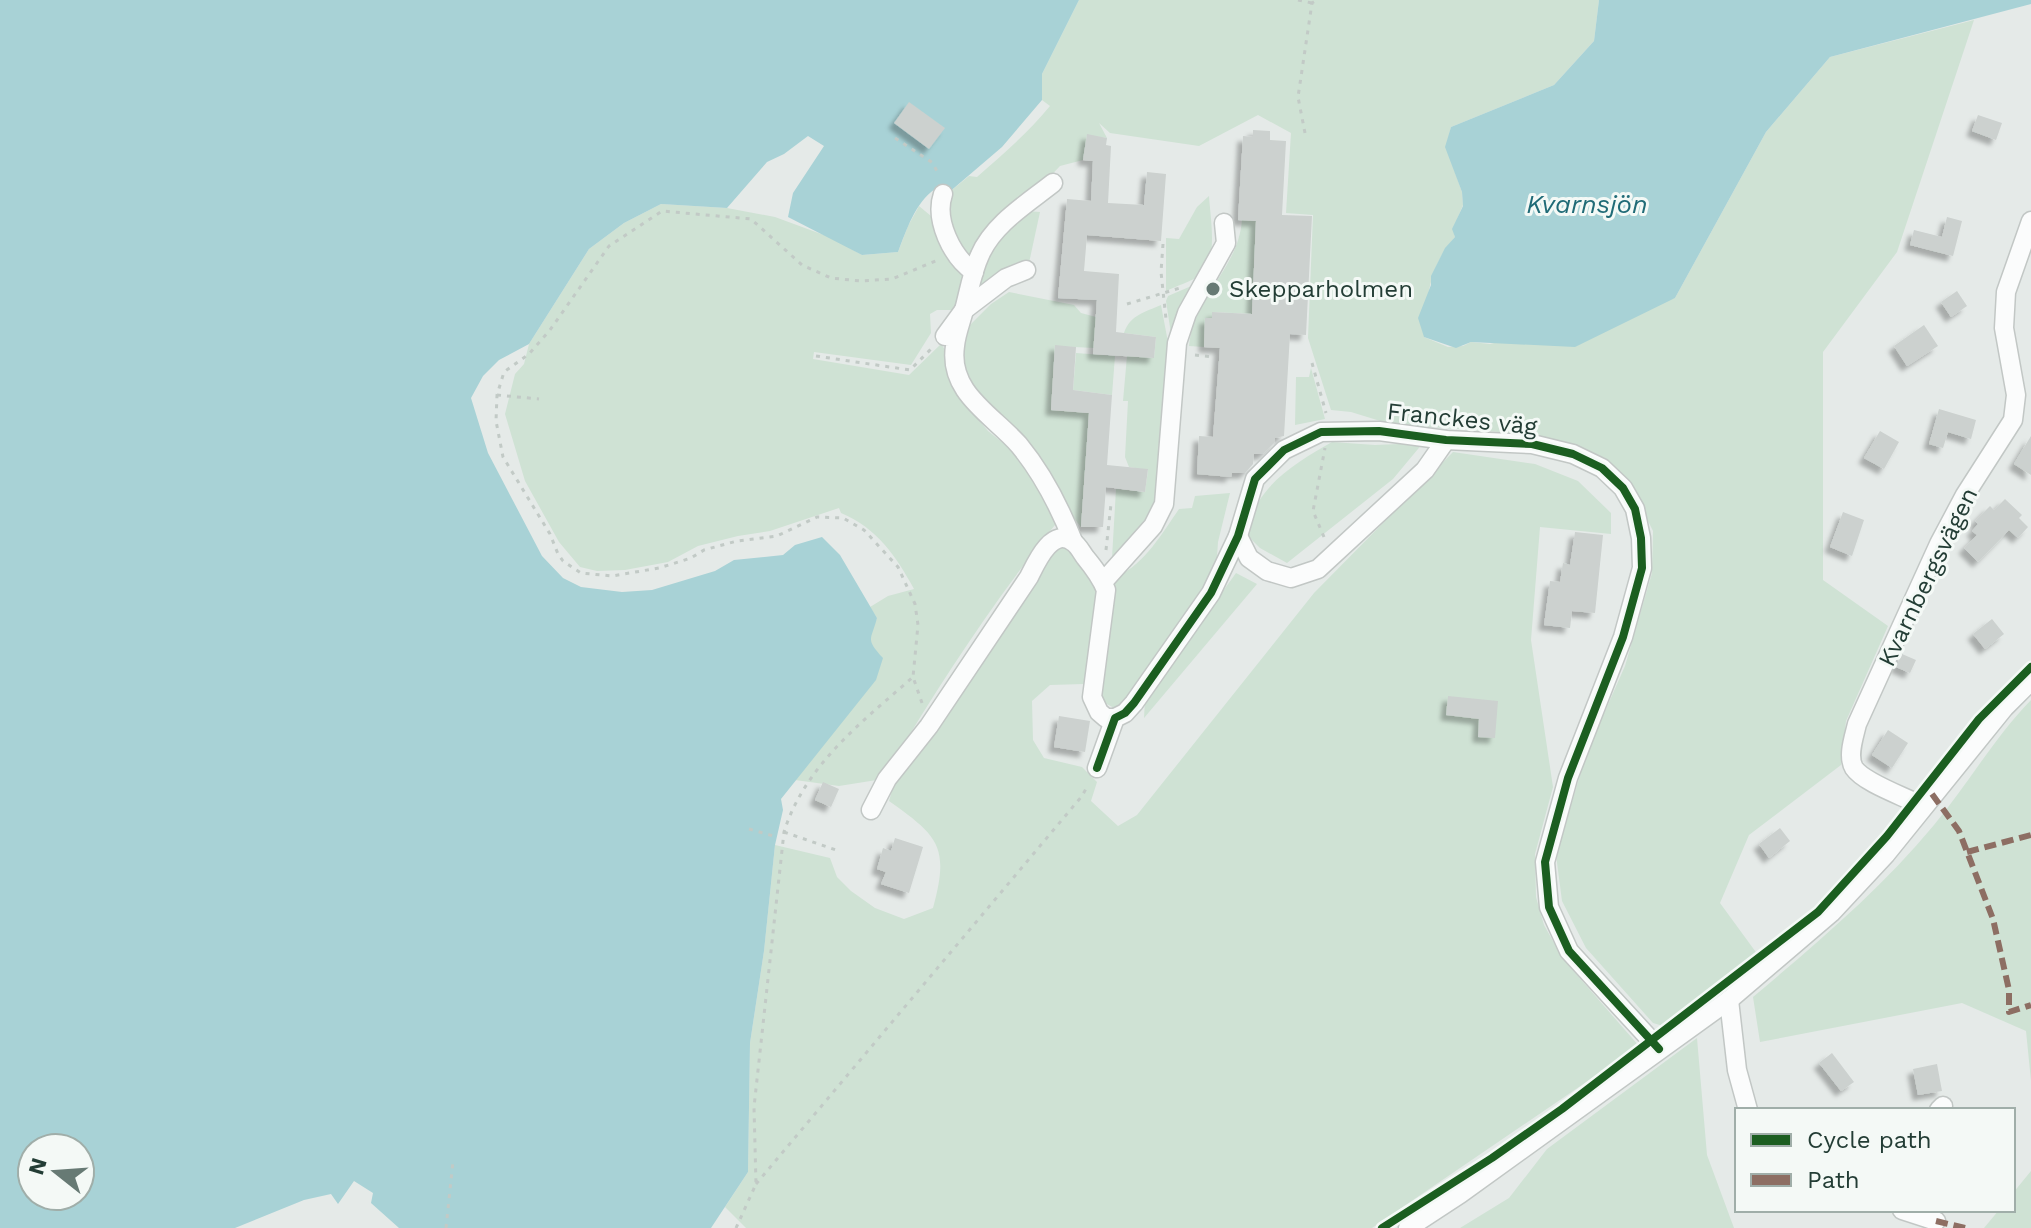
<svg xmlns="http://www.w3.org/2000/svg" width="2031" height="1228" viewBox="0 0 2031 1228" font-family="'Work Sans',sans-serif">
  <defs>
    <filter id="shadow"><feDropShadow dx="-5.5" dy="5.5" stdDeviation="2" flood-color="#0004"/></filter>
  </defs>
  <rect width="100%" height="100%" fill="#e5eae8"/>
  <g fill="#cfe2d4">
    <path d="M1079,0h520l-5,41 -40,44 -103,42 -5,20 16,45 1,13 -10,24 2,8c-26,29 -29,63 -31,100l24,10 15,-1 8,-4 19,2 185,-46 91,-166 64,-75 144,-37 -77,232 -74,100v228l65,46 -42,95 -5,44 -92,70 -29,68 38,52 -88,69 -7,2 -10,-3 -67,-75 -24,-47 -6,-46 31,-103 38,-86 27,-93 1,-42 -25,-50 -23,-23 -33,-14 -60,-11 -122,-9 -39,-12 -20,-2 -23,-72 5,-123 -27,-2 5,-80 -33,-18 -59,31 -89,-13 -11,-10 8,15 -20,-3 -4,25 -23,6 -91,95 -22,-34v-33l22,-18 8,1c26,-23 51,-44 73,-71l-8,-6v-26z"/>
    <path d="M1209,196c1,20 10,66 -9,79 -9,7 -24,11 -34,16v-53l13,1 18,-32z"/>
    <path d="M661,204l66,4 48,9 57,21 30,17 36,-3 10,-26 11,-20 18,15 28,60 -8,29h-20l-7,4 1,19 -20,32 -97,-13 -1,7 96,16 32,-31 8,11 17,50 22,26 30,24 41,65c-66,81 -123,169 -176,259l-44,7 -44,-6 76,-135 -2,-8 8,-19 -7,-11 18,-11 26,-7c-18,-33 -37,-61 -73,-76l-2,-5 -69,23 -32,5 -40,10 -30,16 -43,8 -28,1 -17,-4 -21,-25 -34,-61 -20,-67 10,-40 9,-10 5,-20 60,-95 35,-26z"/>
    <path d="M1027,211l13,1 -11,51 -58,35 21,-53z"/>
    <path d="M1242,220l14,1 -4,93 -39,-2 -1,6h-7l-1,29 -15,-1c5,-51 49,-76 53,-126z"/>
    <path d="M1196,284l-25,50 -5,-33 2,-5z"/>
    <path d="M1009,292l65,13 7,8 15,4 -2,31 -39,-2 -4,64 38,3 -8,114 -116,-145 -3,-41 6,-14 23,-23z"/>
    <path d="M1161,305l6,32 4,8 -10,158 -35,46 -14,9 4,-69 29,3 3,-22 -19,-3 -4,-10 3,-56h-5l4,-45 27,2 2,-21 -32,-4c6,-18 21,-21 37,-28z"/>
    <path d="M1076,353l39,3 -3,39 -39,-5z"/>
    <path d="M1311,368l14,51 -30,6 1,-48h13z"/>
    <path d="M1332,442l43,3 48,-2 -30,36 -106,84 -27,-15 -12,-12c3,-14 6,-30 16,-42 16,-22 45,-39 68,-52z"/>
    <path d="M1453,452l82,12 43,17 33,32v21l-71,-7 -9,113 22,147 -18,67 1,43 8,28 19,34 76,87 -267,182h-626l-21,-21 23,-35 2,-129 14,-92 11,-106 55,13 7,19 14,14 24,17 29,11 29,-11c17,-62 5,-72 -44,-107l5,-17 156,-232 13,-6c13,7 30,23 34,37 8,25 -8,75 -13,101l-34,1 -18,16 1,39 11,18 38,9 15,15 -6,19 27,25 19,-11 177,-222z"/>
    <path d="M1230,493l-12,49 -1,15 -8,25 -82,120 -13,6 -9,-5 -7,-18 13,-87 6,-21c29,-15 44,-42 62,-68l13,-1 3,-12z"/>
    <path d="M1236,573l21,11 -113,134 1,-18z"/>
    <path d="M2031,700v381l-5,-50 -64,-28 -202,39 -7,-45c64,-54 128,-108 181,-172 34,-41 60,-87 97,-125z"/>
    <path d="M1697,1038l10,117 27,73h-274l49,-30 38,-49z"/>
    <path d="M2031,1171v57h-47l15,-18h14v-17z"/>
  </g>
  <g fill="#a8d2d6" fill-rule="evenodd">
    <path d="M0,0h1079l-37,74v26l-40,47 -55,47 -12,-5c-20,14 -28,40 -37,63l-36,3 -74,-38 5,-24 31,-47 -16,-10 -24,18 -17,8 -40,46 -66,-4 -37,19 -35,26 -60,95 -30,16 -16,16 -12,22 17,55 54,103 21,22 18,9 41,5 30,-2 63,-19 19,-11 49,-5 12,-10 27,-8 18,18 37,63c-6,23 -12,20 6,40l-7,22 -95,119 2,11 -8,35 -11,106 -14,92 -2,129 -37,56h-312l-28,-25 2,-10 -19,-12 -16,23 -7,-10 -27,6 -69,28h-235zM32,1148h48v48h-48z"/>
    <path d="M1599,0h432v4l-201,53 -64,75 -91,166 -100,49 -104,-5 -15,6 -32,-11 -6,-19 13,-33v-9l14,-28 10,-11 -3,-8 11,-23 -1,-14 -17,-45 6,-20 103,-42 40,-44z"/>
  </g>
  <g fill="#ccd1cf" filter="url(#shadow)">
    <path d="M909,102l36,26 -16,21 -35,-26z"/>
    <path d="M1978,115l24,8 -6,17 -24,-9z"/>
    <path d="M1253,130l17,1v9l16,1 -4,74 30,1 -6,119 -16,-1 -6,102 -9,2v4l-12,12h-9l-1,10 -8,9h-13l-1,4 -34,-3 2,-38 14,1 7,-89 -16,-1 1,-29h7v-6l40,2 4,-93 -18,-1 5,-84 10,1z"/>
    <path d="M1087,134l20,4 -1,7 5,1 -3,57 36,2 3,-33 19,2 -5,67 -74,-6 -3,36 35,3 -3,58 40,5 -2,21 -61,-4 4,-54 -39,-2 9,-99 24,2 2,-40 -10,-1z"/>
    <path d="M1947,217l15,4 -9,35 -43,-11 4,-15 28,7z"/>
    <path d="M1957,291l10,15 -16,11 -10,-15z"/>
    <path d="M1924,325l14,21 -31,20 -13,-20z"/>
    <path d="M1055,345l21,2 -3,43 39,5 -5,70 41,4 -3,23 -39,-5 -3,40h-22l8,-114 -38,-3z"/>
    <path d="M1939,409l37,11 -5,19 -23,-7 -5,16 -14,-4z"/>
    <path d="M1880,431l19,11 -15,27 -20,-11z"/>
    <path d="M2031,436v39l-17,-11z"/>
    <path d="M2005,499l17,16 -3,3 9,9 -10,11 -9,-8 -31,32 -14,-14 13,-13 -5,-4 6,-7 -3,-3 15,-15 4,4z"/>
    <path d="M1843,512l21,8 -12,36 -22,-9z"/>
    <path d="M1575,532l28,3 -8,78 -23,-2 -2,17 -26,-3 6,-44 10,1 3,-19 7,2z"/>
    <path d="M1992,619l12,15 -19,15 -12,-15z"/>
    <path d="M1902,654l14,6 -6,13 -14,-6z"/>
    <path d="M1448,696l50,5 -3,37 -17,-1 1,-18 -33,-4z"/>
    <path d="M1059,716l31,5 -5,31 -31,-5z"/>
    <path d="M1888,730l20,13 -16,25 -20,-13z"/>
    <path d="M823,782l16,7 -8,18 -16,-7z"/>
    <path d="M1780,828l10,13 -21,17 -10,-14z"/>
    <path d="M895,838l28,9 -14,46 -28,-9 5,-12 -9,-3 6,-21 8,3z"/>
    <path d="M1832,1053l22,29 -13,9 -22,-28z"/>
    <path d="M1937,1064l5,27 -24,4 -5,-26z"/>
  </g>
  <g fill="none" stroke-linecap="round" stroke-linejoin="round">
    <defs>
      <g id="minor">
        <path d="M943,194c-9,26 9,63 31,78"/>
        <path d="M964,310c5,-18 8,-38 16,-55 13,-31 48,-52 73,-72"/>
        <path d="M964,310l42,-32 20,-8"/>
        <path d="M945,336l19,-26c-3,12 -8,24 -9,36 -7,47 38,69 64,99 23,28 41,63 54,96"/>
        <path d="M1238,536l11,22 18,13 24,7 27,-9 107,-99 21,-30"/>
        <path d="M1103,582l50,-56 11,-22 13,-161 10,-30 39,-70 -2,-20"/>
        <path d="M1097,768l18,-50 10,-5 9,-10 77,-110 27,-57 17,-57 29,-29 37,-18 58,-1 67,9 86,4 41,10 29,14 21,20 12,21 6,29 1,30 -19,69 -55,141 -23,84 4,45 20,44 90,98"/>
        <path d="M1922,806c-16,-9 -58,-23 -68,-38 -7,-12 0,-31 3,-44l82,-180 26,-49 48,-75 3,-25 -12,-67 2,-36 25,-71"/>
        <path d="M871,810l16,-31 42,-53 100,-149c7,-14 23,-51 44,-35 5,3 9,11 12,15 9,11 16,20 21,33l-14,107 7,15 7,6h9"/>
        <path d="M1729,1000l8,70 11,40"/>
        <path d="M1939,1110l4,-4"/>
        <path d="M1902,1210l34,11"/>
        <path d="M1408,1228l52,-34 269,-194 102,-87 55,-59 118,-146 27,-27"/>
      </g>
    </defs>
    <use href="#minor" stroke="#c2c7c5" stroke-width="21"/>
    <g stroke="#c2cac6" stroke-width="3" stroke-dasharray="4 6" stroke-linecap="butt">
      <path d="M1298,0l14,3"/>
      <path d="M1305,133l-7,-36 14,-94 5,-3"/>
      <path d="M895,138l38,25 6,13"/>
      <path d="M1163,244l-2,28 5,47"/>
      <path d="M1127,304l53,-16"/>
      <path d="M1195,355l20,2"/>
      <path d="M816,356l94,14 23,-23"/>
      <path d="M1312,363l14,50"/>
      <path d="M497,395l42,4"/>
      <path d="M1324,537l-11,-26 12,-63"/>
      <path d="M1106,550l5,-46"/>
      <path d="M922,703l-9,-26 5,-52 -3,-21 -17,-37 -34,-37 -21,-12 -26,-1 -40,19 -40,5 -33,9 -13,8 -32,10 -47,8 -31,-3 -18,-12 -5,-7 -8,-20 -47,-77 -7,-36 1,-26 7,-23 25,-18 21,-24 59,-84 53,-35 89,8 51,46 29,13 30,3 31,-2 46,-19"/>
      <path d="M749,829l28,8"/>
      <path d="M784,832l52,18"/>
      <path d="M756,1184l326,-388 6,-11"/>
      <path d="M446,1228l7,-67"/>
      <path d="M736,1228l20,-44 -2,-77 30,-275c21,-67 78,-110 129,-155"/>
    </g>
    <use href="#minor" stroke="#fbfcfc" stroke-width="18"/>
    <g stroke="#8d6e63" stroke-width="6" stroke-dasharray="12 6" stroke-linecap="butt">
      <path d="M1932,794l27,37 34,88 16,71v22l22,-7"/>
      <path d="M1967,852l64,-17"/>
      <path d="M1936,1221l29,7"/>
    </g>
    <defs>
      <g id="cycleway">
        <path d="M1097,768l18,-50 10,-5 9,-10 77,-110 27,-57 17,-57 29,-29 37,-18 58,-1 67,9 86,4 41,10 29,14 21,20 12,21 6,29 1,30 -19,69 -55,141 -23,84 4,45 20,44 90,98"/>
        <path d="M1382,1228l110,-70 70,-49 256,-197 69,-76 92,-117 52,-52"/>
      </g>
    </defs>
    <use href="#cycleway" stroke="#f4f9f6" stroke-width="13"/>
    <use href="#cycleway" stroke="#1b5e20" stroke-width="8"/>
  </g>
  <circle fill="#677a74" stroke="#f4f9f6" stroke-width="3" cx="1213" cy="289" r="8"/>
  <g text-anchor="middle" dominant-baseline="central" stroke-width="6" stroke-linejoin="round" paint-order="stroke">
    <g font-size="24" fill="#233d35" stroke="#f4f9f6" text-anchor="start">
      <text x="1229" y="289">Skepparholmen</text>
    </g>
    <g font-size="24" fill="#233d35" stroke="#f4f9f6">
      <text transform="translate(1462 419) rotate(6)">Franckes väg</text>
      <text transform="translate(1928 577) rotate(-64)">Kvarnbergsvägen</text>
    </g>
    <g font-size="26" font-style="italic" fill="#206b77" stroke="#f4f9f6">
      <text x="1587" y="204">Kvarnsjön</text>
    </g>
  </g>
  <rect x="1735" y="1108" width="280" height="104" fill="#f4f9f6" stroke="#a0aea9" stroke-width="2"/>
  <rect x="1751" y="1134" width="40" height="12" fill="#1b5e20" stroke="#a0aea9" stroke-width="2"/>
  <text x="1807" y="1148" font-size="24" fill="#233d35">Cycle path</text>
  <rect x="1751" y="1174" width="40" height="12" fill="#8d6e63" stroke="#a0aea9" stroke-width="2"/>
  <text x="1807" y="1188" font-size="24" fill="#233d35">Path</text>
  <g transform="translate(56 1172) rotate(287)"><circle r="38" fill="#f4f9f6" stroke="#a0aea9" stroke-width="2"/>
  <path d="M0-6L14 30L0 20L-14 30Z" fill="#677a74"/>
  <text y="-12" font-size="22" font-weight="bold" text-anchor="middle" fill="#233d35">N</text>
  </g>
</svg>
